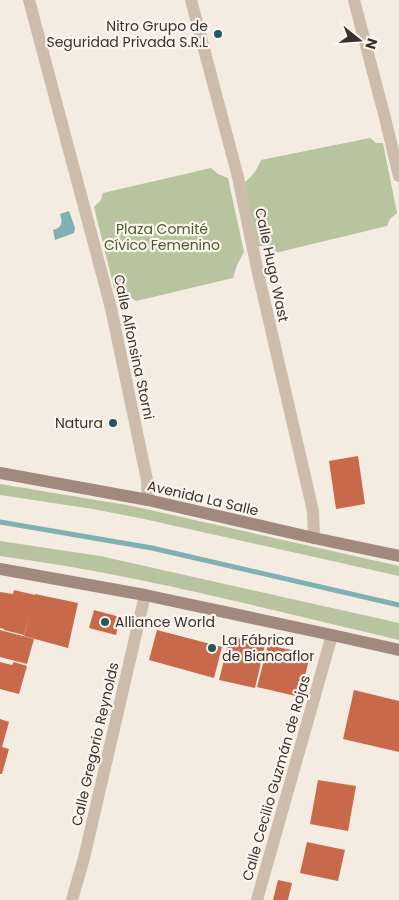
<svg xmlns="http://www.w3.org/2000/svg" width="399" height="900" viewBox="0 0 399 900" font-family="Poppins,sans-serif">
  <rect width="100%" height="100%" fill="#f4ebe1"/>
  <g fill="#b8c4a0">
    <path d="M370,138l6,5h7l14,70 -7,6 -3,7 -112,27c-5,-6 -10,-7 -17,-7l-13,-64c8,-6 12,-13 16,-22z"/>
    <path d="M211,168l7,6 10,4 16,74 -7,13 -4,13 -97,23 -11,-7 -10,-2 -21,-85 7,-7 2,-7z"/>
    <path d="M0,484l132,22 267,60v10l-255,-57 -51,-10 -93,-14z"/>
    <path d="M0,541l100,15 299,67v17c-132,-31 -264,-66 -399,-84z"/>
  </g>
  <path fill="#7fb0b2" d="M69,211l6,17 -1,5 -19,7 -2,-10c9,-2 10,-8 7,-16z"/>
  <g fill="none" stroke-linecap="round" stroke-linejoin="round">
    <path stroke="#7fb0b2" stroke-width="5" d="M0,522l152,26 247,57"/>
  </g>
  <g fill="#c8694b">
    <path d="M358,456l7,48 -29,5 -7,-48z"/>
    <path d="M14,590l21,5v-1l43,9 -10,45 -44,-12 6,-22 -6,21 -20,-5v-1l-4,-1v-36l13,2z"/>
    <path d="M94,610l26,7 -4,18 -27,-7z"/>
    <path d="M0,630l34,9 -7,25 -27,-7z"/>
    <path d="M157,630l65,17 -8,31 -65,-18z"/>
    <path d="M230,636l35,9 -10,43 -36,-8z"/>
    <path d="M268,645l37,8 3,3 1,3 -9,38 -43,-10z"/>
    <path d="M0,662l12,3 2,-3 13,4 -8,28 -19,-5z"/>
    <path d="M354,690l45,11v51l-56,-13z"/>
    <path d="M0,719l9,3 -7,25 7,2 -7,25h-2z"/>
    <path d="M318,780l38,6 -8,45 -38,-7z"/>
    <path d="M307,842l38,8 -7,31 -38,-8z"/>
    <path d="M278,880l14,3 -4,17h-15z"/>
  </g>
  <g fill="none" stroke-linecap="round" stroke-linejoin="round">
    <g stroke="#cdbbac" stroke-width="12">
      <path d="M29,0l82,308 36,172 1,20"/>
      <path d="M191,0l47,177 20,96 55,238 1,27"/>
      <path d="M354,0l31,118 14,58"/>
      <path d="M72,900l12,-42 61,-263"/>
      <path d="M257,900l75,-265"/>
    </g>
    <g stroke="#a18a7d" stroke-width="12">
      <path d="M0,473l148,27 166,38 85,18"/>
      <path d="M0,569l145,26 187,40 67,15"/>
    </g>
  </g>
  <g fill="#1f5a5e" stroke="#fbf5ee" stroke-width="2">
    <circle cx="218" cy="34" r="5"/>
    <circle cx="113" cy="423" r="5"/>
    <circle cx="105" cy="622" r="5"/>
    <circle cx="212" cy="648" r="5"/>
  </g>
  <g text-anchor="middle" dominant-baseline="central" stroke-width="4.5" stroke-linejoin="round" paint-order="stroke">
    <g font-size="14" fill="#3b302b" stroke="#fbf5ee" text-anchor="end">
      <text x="208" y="26">Nitro Grupo de<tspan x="208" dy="16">Seguridad Privada S.R.L</tspan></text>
      <text x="103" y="423">Natura</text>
      <text x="115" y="622" text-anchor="start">Alliance World</text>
      <text x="222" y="640" text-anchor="start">La Fábrica<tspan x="222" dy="16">de Biancaflor</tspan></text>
    </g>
    <g font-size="14" fill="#4a5a2e" stroke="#fbf5ee">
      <text x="162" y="229">Plaza Comité<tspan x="162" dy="16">Cívico Femenino</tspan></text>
    </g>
    <g font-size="14" fill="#3b302b" stroke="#fbf5ee">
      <text transform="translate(272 265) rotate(78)">Calle Hugo Wast</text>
      <text transform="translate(134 347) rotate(78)">Calle Alfonsina Storni</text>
      <text transform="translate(203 498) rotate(13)">Avenida La Salle</text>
      <text transform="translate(95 744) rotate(-77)">Calle Gregorio Reynolds</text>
      <text transform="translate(276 778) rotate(-74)">Calle Cecilio Guzmán de Rojas</text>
    </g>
  </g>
  <g transform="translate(359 40) rotate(107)" stroke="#fbf5ee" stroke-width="4" paint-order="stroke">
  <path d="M0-4L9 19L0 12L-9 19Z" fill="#3b302b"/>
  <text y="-8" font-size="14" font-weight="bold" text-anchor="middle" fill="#3b302b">N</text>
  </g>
</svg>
